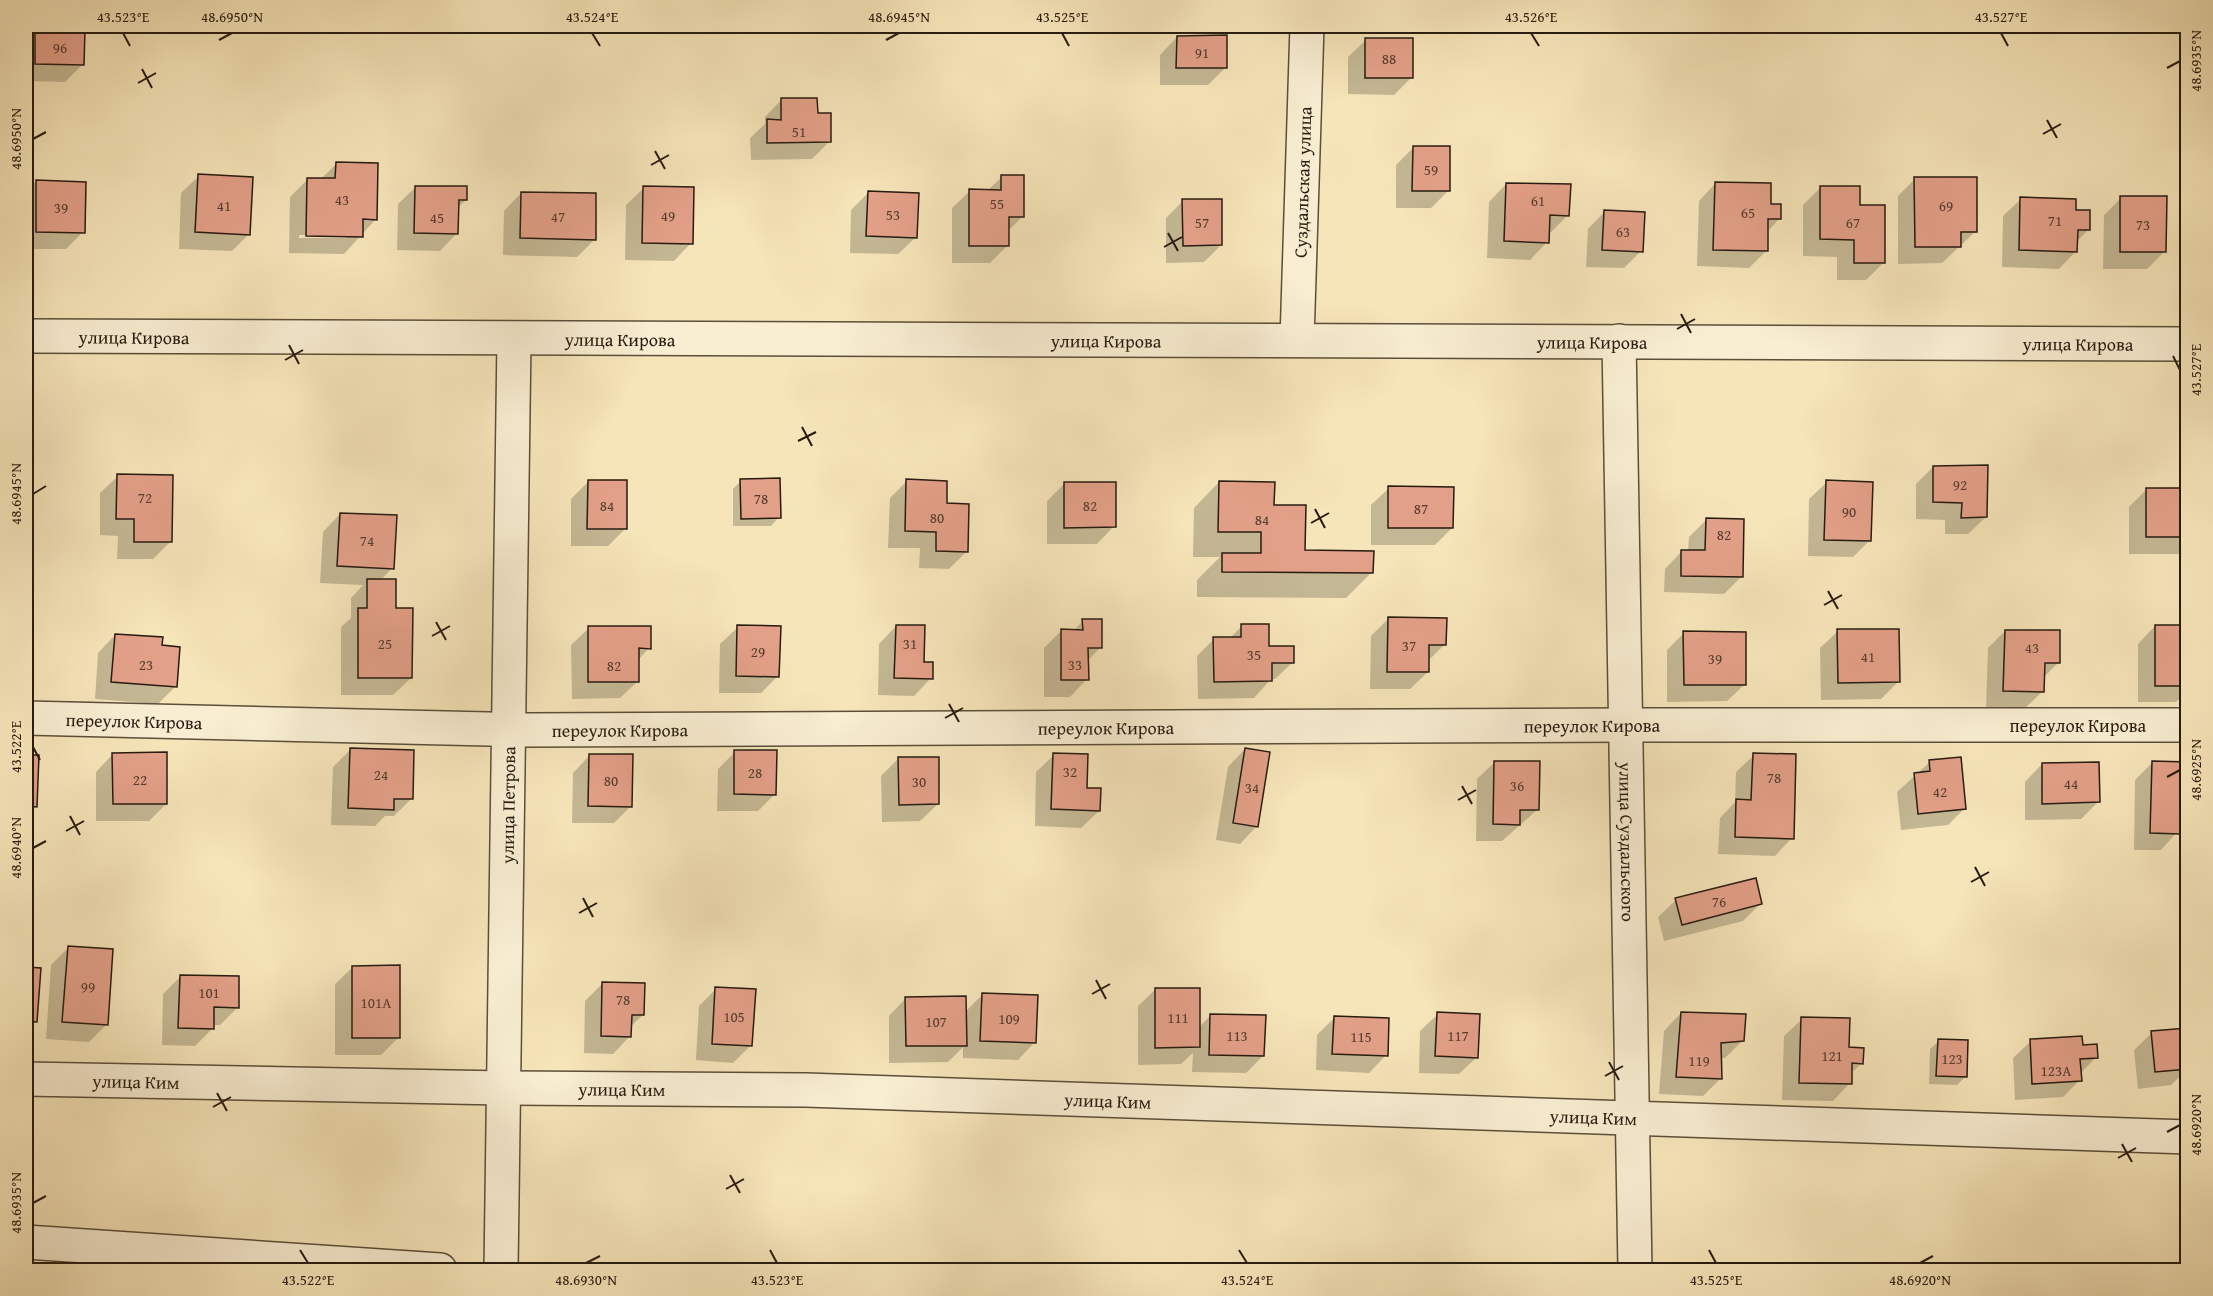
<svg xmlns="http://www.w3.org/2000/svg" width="2213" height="1296" viewBox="0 0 2213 1296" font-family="'Gentium Book Plus',serif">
  <rect width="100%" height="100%" fill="#f6e5b9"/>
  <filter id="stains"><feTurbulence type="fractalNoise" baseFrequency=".00333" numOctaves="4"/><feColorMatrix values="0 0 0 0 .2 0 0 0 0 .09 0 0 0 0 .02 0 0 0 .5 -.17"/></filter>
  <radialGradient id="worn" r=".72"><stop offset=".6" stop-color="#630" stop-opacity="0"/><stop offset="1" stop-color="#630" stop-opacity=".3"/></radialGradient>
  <g fill="#0003" fill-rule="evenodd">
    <path d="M36,31l47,33 -18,18 -39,-1v-40z"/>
    <path d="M1177,37l49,30 -18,18h-48v-30z"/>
    <path d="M1366,40l45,38 -17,17 -46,-1v-37z"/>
    <path d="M782,99l34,16 13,27 -17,17 -61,1 -1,-22 15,-14v-7z"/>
    <path d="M1413,148l36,42 -18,18h-35v-43z"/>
    <path d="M336,164l40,55 -32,35 -55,-1 1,-56 18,-18h13zM299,235h50l-3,3h-47z"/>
    <path d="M199,176l50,58 -17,17 -53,-2 2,-56z"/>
    <path d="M1002,177l21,39 -15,15v14l-18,18h-38v-55l18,-17h17z"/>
    <path d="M1915,179l61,52 -34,32 -44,1v-68z"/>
    <path d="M36,181l47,51 -17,17h-40v-57z"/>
    <path d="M1716,183l53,23 10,13 -12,13 -1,19 -17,17 -52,-2 2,-65z"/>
    <path d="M1506,184l62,31 -17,17h-3l-1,10 -17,18 -43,-2 2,-56z"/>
    <path d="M416,187l50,13 -9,8v25l-17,18 -43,-1 1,-46z"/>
    <path d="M1821,187l38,19 24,57 -17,17h-29v-23l-34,-1v-51z"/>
    <path d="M644,188l47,55 -17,18 -49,-1 1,-55z"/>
    <path d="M521,193l73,47 -17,17 -74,-2 1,-44z"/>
    <path d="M868,193l48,44 -18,17 -48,-1 1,-43z"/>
    <path d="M2121,198l44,53 -18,18h-44l1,-54z"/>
    <path d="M2021,199l54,12 13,19 -12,12v9l-17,18 -57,-2 1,-51z"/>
    <path d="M1183,201l38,44 -17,17 -38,1v-45z"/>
    <path d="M1605,211l36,40 -17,17 -38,-1 2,-38z"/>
    <path d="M1933,467l53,50 -18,17h-23v-14l-29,-1v-35z"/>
    <path d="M118,476l52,66 -17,17h-36l1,-23 -18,-1v-42z"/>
    <path d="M741,481l38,36 -8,9h-38v-37z"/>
    <path d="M907,481l38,23 21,48 -17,17 -30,-1 1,-20h-32l2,-50z"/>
    <path d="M588,482l37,47 -17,17h-37v-47z"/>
    <path d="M1219,482l54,25 31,45 68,20 -26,26 -149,-1v-17l23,-23h-27l1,-49z"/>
    <path d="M1827,482l43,58 -17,17 -45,-1 1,-57z"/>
    <path d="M1064,484l50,42 -17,18h-50v-43z"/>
    <path d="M1389,488l63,40 -17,17h-64v-40z"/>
    <path d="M2147,489h41v57l-9,8h-50v-47z"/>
    <path d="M340,514l52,54 -12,13 15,29 16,68 -18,17h-52v-68l10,-9v-20l12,-13 -43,-2 3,-51z"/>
    <path d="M1706,520l35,57 -17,17 -60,-2 1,-23 17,-18h6l1,-14z"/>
    <path d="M1389,618l56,26 -17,17v11l-18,17h-40l1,-53z"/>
    <path d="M1083,621l18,26 -14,14v18l-17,18h-26v-49l17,-17h12z"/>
    <path d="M896,626l35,52 -17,18 -36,-1 1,-51z"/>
    <path d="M1242,626l25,21 26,15 -18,17h-4l-17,19 -56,1 -1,-43 17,-17h15z"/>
    <path d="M2155,626h33v65l-12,11h-38v-58z"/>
    <path d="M738,627l40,49 -17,17h-42l1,-49z"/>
    <path d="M589,628l60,20 -11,12v21l-18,17 -48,1 -1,-54z"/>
    <path d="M1838,631l60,51 -17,17 -60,1 -1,-52z"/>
    <path d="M2005,631l53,32 -15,15v13l-18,17h-39l2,-60z"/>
    <path d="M1684,633l61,51 -18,17 -60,1v-52z"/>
    <path d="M115,635l46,12 14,40 -17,17 -63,-5 3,-46z"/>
    <path d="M351,749l60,50 -17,17h-9l-10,10 -44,-1 2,-58z"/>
    <path d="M1245,749l12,77 -17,18 -24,-4 12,-73z"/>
    <path d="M735,752l40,42 -17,17h-41l1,-42z"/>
    <path d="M113,754l53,50 -17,17h-53v-49z"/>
    <path d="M590,755l41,51 -17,17h-42l1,-50z"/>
    <path d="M1054,755l32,35 13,21 -18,17 -46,-2 1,-54z"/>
    <path d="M1754,755l38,83 -17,18 -57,-2 2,-36 15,-16 1,-30z"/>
    <path d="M26,756l12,1 -3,49 -9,10z"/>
    <path d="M899,758l39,46 -18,17 -38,1 -1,-46z"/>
    <path d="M1495,762l43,47 -36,32h-26l1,-62z"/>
    <path d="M1930,762l35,46 -17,17 -47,5 -4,-38z"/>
    <path d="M2152,763h36v69l-10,-1 -17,19h-27l1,-70z"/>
    <path d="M2042,764l56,38 -17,17 -56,1v-38z"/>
    <path d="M1676,900l85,3 -18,18 -79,20 -6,-24z"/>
    <path d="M68,948l39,76 -18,18 -43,-3 5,-74z"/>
    <path d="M353,967l46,70 -18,18h-46v-71z"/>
    <path d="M26,969h13l-3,52 -10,10z"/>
    <path d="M180,977l57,31 -17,17h-8v4l-17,17 -33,-1 1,-51z"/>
    <path d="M603,983l40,32 -13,12v9l-17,18 -29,-1 1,-52z"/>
    <path d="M716,989l35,56 -18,18 -37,-3 3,-54z"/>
    <path d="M1156,989l43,38 12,-12 52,41 -17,17 -54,-1 1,-19 -12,11 -43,1v-59z"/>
    <path d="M982,995l53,47 -17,18 -55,-2v-11l-15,15 -59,1v-47l17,-18 59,14z"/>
    <path d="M1681,1013l62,27 -18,18h-5v21l-17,17 -44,-2 5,-63z"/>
    <path d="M1438,1014l39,43 -18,17 -40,-1 1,-42z"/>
    <path d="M1335,1017l51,38 -17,18 -53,-3 1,-35z"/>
    <path d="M1802,1019l60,44 -12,11v9l-17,18 -51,-1 2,-64z"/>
    <path d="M2152,1033l36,36 -17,16 -33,4 -4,-39z"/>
    <path d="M1939,1041l26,36 -8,8 -28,-1 1,-35z"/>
    <path d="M2031,1041l51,6 14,10 -16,17v6l-17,17 -48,3 -2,-42z"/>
  </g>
  <g fill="#e3a088" stroke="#271b11" stroke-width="1.5">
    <path d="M35,29l50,1 -1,35 -49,-1z"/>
    <path d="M1227,35v33h-51l1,-32z"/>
    <rect x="1365" y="38" width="48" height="40"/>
    <path d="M781,98h36l1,15h13v29l-64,1v-24l14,1z"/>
    <path d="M1413,146h37v45h-38z"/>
    <path d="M336,162l42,1 -1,57 -14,-1v18l-57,-1 1,-58h28z"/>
    <path d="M198,174l55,3 -3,58 -55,-3z"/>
    <path d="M1001,175h23v42h-15v29h-40v-57l32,1z"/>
    <path d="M1914,177h63v55h-16v15h-46z"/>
    <path d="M36,180l50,2 -1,51 -49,-1z"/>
    <path d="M1715,182l56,1v21h10v15h-13v32l-55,-1z"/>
    <path d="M1506,183l65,1 -2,32 -19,-1 -1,28 -45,-2z"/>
    <path d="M415,186h52v14h-8l-1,34 -44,-1z"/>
    <path d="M643,186l51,1 -1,57 -51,-1z"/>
    <path d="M1820,186h40v19h25v58h-31v-23l-34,-1z"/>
    <path d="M868,191l51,2 -2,45 -51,-2z"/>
    <path d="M521,192l75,1v47l-76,-2z"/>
    <path d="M2120,196h47l-1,56h-46z"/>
    <path d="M2020,197l56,2v11h14v20h-12l-1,22 -58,-2z"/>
    <path d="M1182,199h40v46l-39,1z"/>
    <path d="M1604,210l41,2 -2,40 -41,-2z"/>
    <path d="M1988,465l-1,52 -26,1 1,-15 -29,-1v-36z"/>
    <path d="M117,474l56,1 -1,67h-38v-23h-18z"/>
    <path d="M780,478l1,40 -40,1 -1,-40z"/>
    <path d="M906,479l41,2v22l22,1 -1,48 -32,-1v-19l-31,-1z"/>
    <path d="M588,480h39v49h-40z"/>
    <path d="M1826,480l47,2 -2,59 -47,-1z"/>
    <path d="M1219,481l56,1 -1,23h32l-1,45 69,1 -1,22 -151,-1v-19h39v-21h-43z"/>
    <path d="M1064,482h52v45l-52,1z"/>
    <path d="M1388,486l66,1 -1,41h-65z"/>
    <rect x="2146" y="488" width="42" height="49"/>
    <path d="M340,513l57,2 -3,54 -57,-3z"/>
    <path d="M1706,518l38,1 -1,58 -62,-1v-26h24z"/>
    <path d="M367,579h29v29h17l-1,70h-54v-70h9z"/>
    <path d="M1388,617l59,1 -1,27h-17v27h-42z"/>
    <path d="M1082,619h20v29h-14l1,32h-28v-51l22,1z"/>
    <path d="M1241,624h28v22h25v17h-22v18l-58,1 -1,-45h28z"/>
    <path d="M737,625l44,1 -2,51 -43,-1z"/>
    <path d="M896,625h29l-1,37h9v17l-39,-1z"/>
    <rect x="2155" y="625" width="33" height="61"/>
    <path d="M588,626h63v23l-12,-1v34h-51z"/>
    <path d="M1837,629h62l1,53 -62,1z"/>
    <path d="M2005,630h55v33h-15l-1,29 -41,-1z"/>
    <path d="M1683,631l63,1v53h-62z"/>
    <path d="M115,634l48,3 -1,8 18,2 -3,40 -66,-5z"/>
    <path d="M350,748l64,2 -1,49h-19v11l-46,-2z"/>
    <path d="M1245,748l25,4 -12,75 -25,-4z"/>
    <path d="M734,750h43l-1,45 -42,-1z"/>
    <path d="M167,752v52h-54l-1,-51z"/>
    <path d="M1053,753l35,1 -1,34h14l-1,23 -49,-2z"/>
    <path d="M1753,753l43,1 -2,85 -59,-2 1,-38 15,1z"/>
    <path d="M589,754h44l-1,53 -44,-1z"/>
    <path d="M26,755h13l-2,52 -11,-1z"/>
    <path d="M898,757h41v47l-40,1z"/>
    <path d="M1961,757l5,52 -48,5 -4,-41 16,-2 -1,-11z"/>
    <path d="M1494,761h46l-1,49h-19v15l-27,-1z"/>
    <path d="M2152,761l36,1v52h-8v20l-30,-1z"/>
    <path d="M2099,762l1,40 -58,2v-41z"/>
    <path d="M1756,878l6,26 -80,21 -7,-27z"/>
    <path d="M68,946l45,3 -5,76 -46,-3z"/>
    <path d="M400,965v73h-48v-72z"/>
    <path d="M26,967l15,1 -4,54 -11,-1z"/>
    <path d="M180,975l59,1v32l-25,-1v22l-36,-1z"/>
    <path d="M602,982l43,1 -1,32h-12l-1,22 -30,-1z"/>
    <path d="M715,987l41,2 -4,57 -40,-2z"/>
    <path d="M1155,988h45v59l-45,1z"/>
    <path d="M982,993l56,2 -2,48 -56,-2z"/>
    <path d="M966,996l1,50h-61l-1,-49z"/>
    <path d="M1437,1012l43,2 -2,44 -43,-2z"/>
    <path d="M1681,1012l65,2 -2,27 -23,2 1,36 -46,-2z"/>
    <path d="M1210,1014l56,1 -2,41 -55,-1z"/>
    <path d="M1334,1016l55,2 -1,38 -56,-2z"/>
    <path d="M1801,1017l49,1 -1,29 15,1 -1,16 -11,-1v21l-53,-1z"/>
    <path d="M2188,1028v41l-33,3 -4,-41z"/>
    <path d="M2082,1036l1,9 14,-1 1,14 -18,1 2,22 -50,3 -2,-45z"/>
    <path d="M1938,1039l30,1 -1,37 -31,-1z"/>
  </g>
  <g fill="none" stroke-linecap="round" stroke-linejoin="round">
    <defs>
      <g id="minor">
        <path id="s1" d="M26,336c720,5 1441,4 2162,8"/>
        <path id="s2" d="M1297,340l10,-314"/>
        <path id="s3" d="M1619,341l16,929"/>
        <path id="s4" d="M26,718l500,12 1100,-5h562"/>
        <path id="s5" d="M26,1079l477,9 303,2 1382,47"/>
        <path d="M26,1242l414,28"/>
        <path id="s6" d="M501,1270l13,-931"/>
      </g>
    </defs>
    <use href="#minor" stroke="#5b4e3b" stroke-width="36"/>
    <use href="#minor" stroke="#f9eed2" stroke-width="33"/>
  </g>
  <path fill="none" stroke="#271b11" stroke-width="2" d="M123,33l7,13M592,33l8,13M1062,33l7,13M1531,33l8,13M2001,33l7,13M219,40l13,-7M886,40l13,-7M2167,68l13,-7M142,69l10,19M138,83l18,-10M2047,120l10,18M2043,134l18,-10M33,139l13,-7M655,151l10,18M651,165l18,-10M1168,233l10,18M1164,247l18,-10M1681,314l10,19M1677,329l18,-10M289,345l10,19M2173,356l7,14M285,360l18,-10M802,427l10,19M798,441l18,-9M33,494l13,-8M1315,509l10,19M1311,523l18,-10M1828,591l10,18M1824,605l18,-10M436,622l10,18M432,636l18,-10M949,704l10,18M945,718l18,-10M33,747l7,13M2167,777l13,-7M1462,786l10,18M1458,800l18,-10M70,816l10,19M66,831l18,-10M33,848l13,-7M1975,867l10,19M1971,882l18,-10M583,898l10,19M579,913l18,-10M1096,980l10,19M1092,994l18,-10M1609,1062l10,18M1605,1076l18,-10M217,1093l10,18M213,1107l18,-10M2167,1132l13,-7M2122,1144l10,18M2118,1158l18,-10M730,1175l10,18M726,1189l18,-10M33,1203l13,-7M300,1250l8,13M770,1250l7,13M1239,1250l8,13M1709,1250l7,13M586,1263l14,-7M1920,1263l13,-7"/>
  <g text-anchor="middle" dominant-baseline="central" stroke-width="4.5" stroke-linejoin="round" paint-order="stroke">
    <g font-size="15" fill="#563c2f">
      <text x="60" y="47">96</text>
      <text x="1202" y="52">91</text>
      <text x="1389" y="58">88</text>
      <text x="799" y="131">51</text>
      <text x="1431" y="169">59</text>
      <text x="342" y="199">43</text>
      <text x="1538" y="200">61</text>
      <text x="997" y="203">55</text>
      <text x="224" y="205">41</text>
      <text x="1946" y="205">69</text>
      <text x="61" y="207">39</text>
      <text x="1748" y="212">65</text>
      <text x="893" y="214">53</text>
      <text x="668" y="215">49</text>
      <text x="558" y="216">47</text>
      <text x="437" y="217">45</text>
      <text x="2055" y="220">71</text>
      <text x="1202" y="222">57</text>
      <text x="1853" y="222">67</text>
      <text x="2143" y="224">73</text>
      <text x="1623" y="231">63</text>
      <text x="1960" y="484">92</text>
      <text x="145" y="497">72</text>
      <text x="761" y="498">78</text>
      <text x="607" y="505">84</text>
      <text x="1090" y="505">82</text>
      <text x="1421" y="508">87</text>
      <text x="1849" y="511">90</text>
      <text x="937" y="517">80</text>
      <text x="1262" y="519">84</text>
      <text x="1724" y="534">82</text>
      <text x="367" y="540">74</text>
      <text x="385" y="643">25</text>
      <text x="910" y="643">31</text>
      <text x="1409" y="645">37</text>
      <text x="2032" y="647">43</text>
      <text x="758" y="651">29</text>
      <text x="1254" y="654">35</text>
      <text x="1868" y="656">41</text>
      <text x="1715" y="658">39</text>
      <text x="146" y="664">23</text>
      <text x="1075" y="664">33</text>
      <text x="614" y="665">82</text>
      <text x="1070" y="771">32</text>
      <text x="755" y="772">28</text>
      <text x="381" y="774">24</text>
      <text x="1774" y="777">78</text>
      <text x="140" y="779">22</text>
      <text x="611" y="780">80</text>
      <text x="919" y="781">30</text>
      <text x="2071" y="783">44</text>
      <text x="1517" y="785">36</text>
      <text x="1252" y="787">34</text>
      <text x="1940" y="791">42</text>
      <text x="1719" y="901">76</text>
      <text x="88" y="986">99</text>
      <text x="209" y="992">101</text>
      <text x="623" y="999">78</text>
      <text x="376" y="1002">101А</text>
      <text x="734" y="1016">105</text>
      <text x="1178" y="1017">111</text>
      <text x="1009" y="1018">109</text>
      <text x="936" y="1021">107</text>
      <text x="1237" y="1035">113</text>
      <text x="1458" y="1035">117</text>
      <text x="1361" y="1036">115</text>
      <text x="1832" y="1055">121</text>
      <text x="1952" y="1058">123</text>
      <text x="1699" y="1060">119</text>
      <text x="2056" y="1070">123А</text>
    </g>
    <g font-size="18" fill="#271b11" stroke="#f9eed2">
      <text stroke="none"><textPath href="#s2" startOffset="158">Суздальская улица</textPath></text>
      <text stroke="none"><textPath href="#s1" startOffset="108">улица Кирова</textPath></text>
      <text stroke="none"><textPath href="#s1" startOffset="594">улица Кирова</textPath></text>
      <text stroke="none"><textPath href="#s1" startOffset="1080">улица Кирова</textPath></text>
      <text stroke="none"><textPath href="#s1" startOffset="1566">улица Кирова</textPath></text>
      <text stroke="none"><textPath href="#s1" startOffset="2052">улица Кирова</textPath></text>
      <text stroke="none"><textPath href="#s4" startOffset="108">переулок Кирова</textPath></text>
      <text stroke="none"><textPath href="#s4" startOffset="1566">переулок Кирова</textPath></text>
      <text stroke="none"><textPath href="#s4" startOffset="2052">переулок Кирова</textPath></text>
      <text stroke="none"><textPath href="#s4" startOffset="1080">переулок Кирова</textPath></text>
      <text stroke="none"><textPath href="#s4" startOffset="594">переулок Кирова</textPath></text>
      <text stroke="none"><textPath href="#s6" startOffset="465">улица Петрова</textPath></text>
      <text stroke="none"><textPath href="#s3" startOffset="501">улица Суздальского</textPath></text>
      <text stroke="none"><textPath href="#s5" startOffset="110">улица Ким</textPath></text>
      <text stroke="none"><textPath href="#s5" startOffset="596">улица Ким</textPath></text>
      <text stroke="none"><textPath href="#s5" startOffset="1082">улица Ким</textPath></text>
      <text stroke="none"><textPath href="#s5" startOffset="1568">улица Ким</textPath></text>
    </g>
  </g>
  <rect width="2213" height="1296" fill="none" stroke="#f6e5b9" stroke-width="66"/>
  <rect x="33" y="33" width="2147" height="1230" fill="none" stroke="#271b11" stroke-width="2"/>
  <g font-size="15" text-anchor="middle" fill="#271b11">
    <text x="123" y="22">43.523°E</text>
    <text x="232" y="22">48.6950°N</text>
    <text x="592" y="22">43.524°E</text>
    <text x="899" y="22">48.6945°N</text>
    <text x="1062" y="22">43.525°E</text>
    <text x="1531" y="22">43.526°E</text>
    <text x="2001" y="22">43.527°E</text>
    <text transform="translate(2196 61) rotate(-90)" y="5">48.6935°N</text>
    <text transform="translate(16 139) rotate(-90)" y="5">48.6950°N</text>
    <text transform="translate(2196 370) rotate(-90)" y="5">43.527°E</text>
    <text transform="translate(16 494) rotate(-90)" y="5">48.6945°N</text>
    <text transform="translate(16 747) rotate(-90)" y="5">43.522°E</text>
    <text transform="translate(2196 770) rotate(-90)" y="5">48.6925°N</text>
    <text transform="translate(16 848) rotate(-90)" y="5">48.6940°N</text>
    <text transform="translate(2196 1125) rotate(-90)" y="5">48.6920°N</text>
    <text transform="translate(16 1203) rotate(-90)" y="5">48.6935°N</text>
    <text x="308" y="1285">43.522°E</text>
    <text x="586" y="1285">48.6930°N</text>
    <text x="777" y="1285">43.523°E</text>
    <text x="1247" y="1285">43.524°E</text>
    <text x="1716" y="1285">43.525°E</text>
    <text x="1920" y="1285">48.6920°N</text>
  </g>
  <rect width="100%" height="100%" filter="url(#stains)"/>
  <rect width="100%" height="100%" fill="url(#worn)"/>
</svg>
